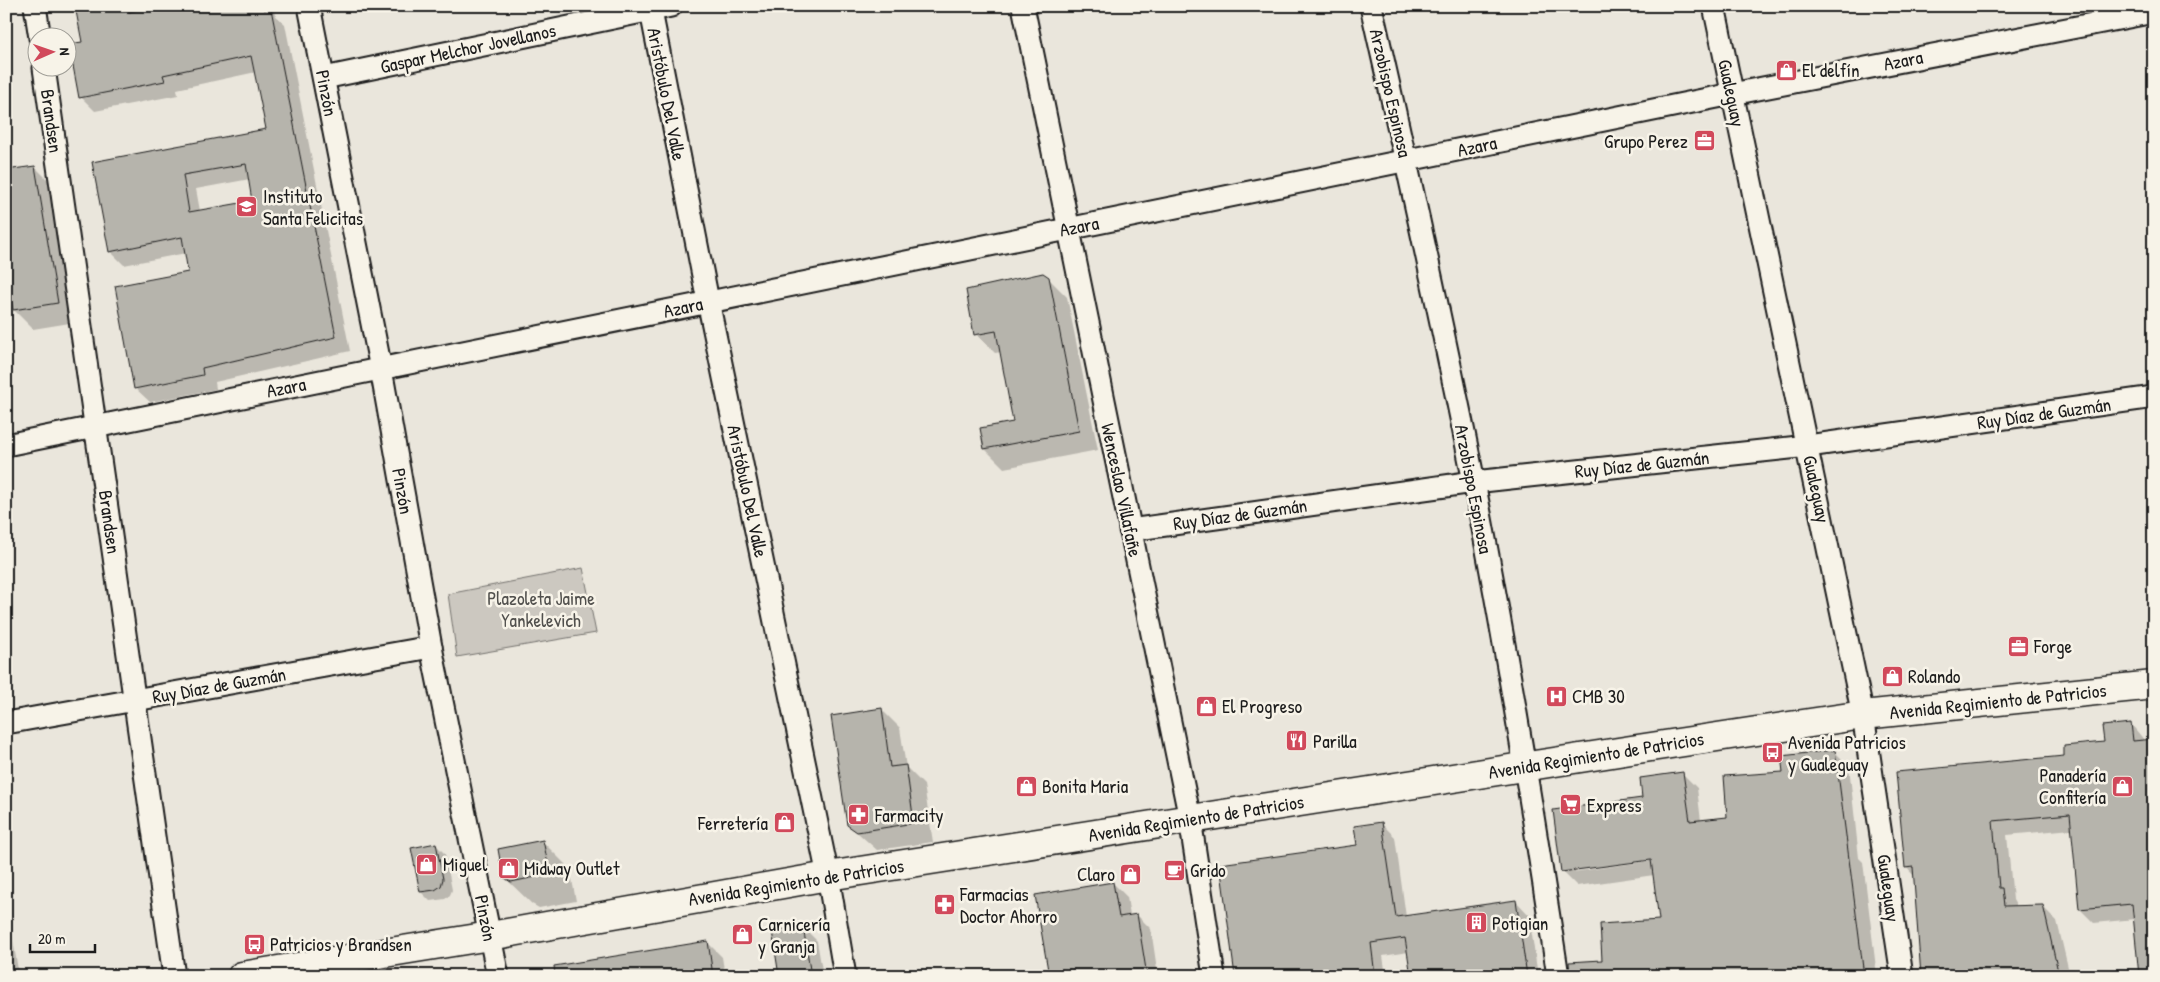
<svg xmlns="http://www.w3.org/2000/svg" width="2160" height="982" viewBox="0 0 2160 982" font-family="'Patrick Hand',sans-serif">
  <rect width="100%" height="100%" fill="#eae6dc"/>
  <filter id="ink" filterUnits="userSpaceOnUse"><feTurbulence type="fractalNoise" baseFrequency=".02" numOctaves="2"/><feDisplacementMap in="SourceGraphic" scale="10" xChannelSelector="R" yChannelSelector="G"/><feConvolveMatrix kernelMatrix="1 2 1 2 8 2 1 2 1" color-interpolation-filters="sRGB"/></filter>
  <g filter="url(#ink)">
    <path fill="#ccc8c0" stroke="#74726e" d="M583,568l13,65 -139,24 -9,-63z"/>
    <g fill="#0003" fill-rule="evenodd">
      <path d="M76,6h62l1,6 26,-6h108l2,9 10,9 65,327 -135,31 1,7 -66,13 -15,-14 55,-115 -4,-20 -62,12 -14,-14 67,-104 91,-17 -12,-58 -79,17 1,6 -83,16 -14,-14 3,-54zM250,179l4,23 -54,9 -4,-22z"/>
      <path d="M35,167l19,19 22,136 -43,7 -19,-19z"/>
      <path d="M1048,278l19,19 31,153 -94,18 -19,-19 -3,-20 32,-6 -13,-71 -6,1 -19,-19z"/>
      <path d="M881,709l19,19 6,39 18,18 9,57 -56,8 -28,-25z"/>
      <path d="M2131,724l14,17 -10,178 -41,4 -14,-14 -8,-80 -65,6 6,65 4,7 25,-1 15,15 13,55h-148l-8,-100 -8,-9 160,-109 39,-14z"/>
      <path d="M1835,752l14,14 10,92 4,4 14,114h-280l7,-15 56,-40 -6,-46 -77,11 -15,-15 82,-72 38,-26 15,15 4,33 27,-3 56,-45zM1657,858v2l-84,12v-3z"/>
      <path d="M1382,824l13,13 11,80 110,-16 13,14 9,61h-149l22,-3 -3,-21 -25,4 3,20h-149l121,-130z"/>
      <path d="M543,842l27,27 6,32 -37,7 -7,-4 -28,-27z"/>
      <path d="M435,844l10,10 7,36 -2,5 -5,4 -15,2 -9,-9z"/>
      <path d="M1113,883l14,14 3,19 7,-1 14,14 7,47h-108z"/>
      <path d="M6,923l5,5 8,48h-13z"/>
      <path d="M803,927l14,14 6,35h-43z"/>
      <path d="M708,943l14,14 3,19h-163z"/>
    </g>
    <g fill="#b6b4ac" stroke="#1c1c1c" fill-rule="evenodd">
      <path d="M75,6h53l1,6 30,-6h104l1,4 7,-1 65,328 -134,31 1,7 -69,14 -19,-103 73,-14 -6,-35 -73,15 -17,-90 174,-33 -15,-73 -88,19 2,6 -86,17 -10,-54 13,-2zM246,164l6,37 -63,11 -6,-37z"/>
      <path d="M35,166l23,137 -45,7 -7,-37v-103z"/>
      <path d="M1043,273l6,4 30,154 -95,18 -4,-21 33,-6 -17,-91 -22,4 -8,-45z"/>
      <path d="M882,708l8,59 16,-2 8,58 -57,9 -10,-7 -16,-109z"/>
      <path d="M2131,723l2,18 21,-2v237h-15l-7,-72 -53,5 -9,-95 -77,7 6,67h3l2,18 39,-1 16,71h-138l-8,-109 -8,1 -9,-96 168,-16v-10l40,-4 -2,-16z"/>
      <path d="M1835,750l29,226h-294l-1,-14 33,-2 -2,-36 59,-4 -8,-60 -90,12 -8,-62 89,-12 -2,-20 43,-6 7,49 37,-4 -3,-41 59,-4 -2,-16z"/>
      <path d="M1382,822l14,95 120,-17 11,76h-116l-6,-38 -34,5 4,33h-140l-15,-112 137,-19 -3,-19z"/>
      <path d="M543,840l7,34 -39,8 -8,-5 -5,-28z"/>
      <path d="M436,843l7,36 -2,7 -6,4 -15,2 -9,-44z"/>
      <path d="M1113,882l6,35 18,-3 10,62h-98l-14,-81z"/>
      <path d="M803,926l8,50h-32l-7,-45z"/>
      <path d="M708,941l5,35h-158l-1,-10z"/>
    </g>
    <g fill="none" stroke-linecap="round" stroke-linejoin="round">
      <defs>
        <g id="minor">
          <path d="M35,6l5,32"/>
          <path d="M309,6l72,363 50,278 67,329"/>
          <path d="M650,6l58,295 120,575 17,100"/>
          <path d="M1023,6l167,813 24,157"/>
          <path d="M1371,6c36,158 71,317 103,476 32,164 59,329 84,494"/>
          <path d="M1714,6l149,709 39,261"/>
          <path d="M44,68l130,908"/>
          <path d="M324,78l347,-72"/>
          <path d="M6,445l1726,-351 422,-82"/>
          <path d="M1130,530l344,-48 334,-36 346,-49"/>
          <path d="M6,723l425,-76"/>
        </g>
        <path id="major" d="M242,976l248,-40 338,-60 803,-126 232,-35 291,-30"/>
      </defs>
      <use href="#minor" stroke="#1c1c1c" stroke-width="25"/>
      <use href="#major" stroke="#1c1c1c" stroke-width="31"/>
      <use href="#minor" stroke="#f7f3e8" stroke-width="21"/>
      <use href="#major" stroke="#f7f3e8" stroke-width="28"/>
    </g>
  </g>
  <defs>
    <symbol id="shop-square" viewBox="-11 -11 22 22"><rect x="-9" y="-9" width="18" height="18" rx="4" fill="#d1495b" stroke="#f7f3e8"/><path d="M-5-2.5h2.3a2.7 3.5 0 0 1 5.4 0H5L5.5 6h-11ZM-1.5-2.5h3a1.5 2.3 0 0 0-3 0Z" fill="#fff"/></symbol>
    <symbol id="office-square" viewBox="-11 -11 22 22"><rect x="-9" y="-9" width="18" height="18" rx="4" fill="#d1495b" stroke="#f7f3e8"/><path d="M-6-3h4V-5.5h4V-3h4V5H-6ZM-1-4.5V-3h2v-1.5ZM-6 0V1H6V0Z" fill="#fff"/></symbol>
    <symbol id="school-square" viewBox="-11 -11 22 22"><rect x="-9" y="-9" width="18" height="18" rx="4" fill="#d1495b" stroke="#f7f3e8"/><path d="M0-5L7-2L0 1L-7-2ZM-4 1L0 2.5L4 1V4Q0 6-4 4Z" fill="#fff"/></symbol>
    <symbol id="hospital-square" viewBox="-11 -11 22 22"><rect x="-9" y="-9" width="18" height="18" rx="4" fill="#d1495b" stroke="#f7f3e8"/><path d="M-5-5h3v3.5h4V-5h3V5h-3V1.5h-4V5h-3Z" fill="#fff"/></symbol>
    <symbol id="restaurant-square" viewBox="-11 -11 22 22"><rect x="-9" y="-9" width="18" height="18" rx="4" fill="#d1495b" stroke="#f7f3e8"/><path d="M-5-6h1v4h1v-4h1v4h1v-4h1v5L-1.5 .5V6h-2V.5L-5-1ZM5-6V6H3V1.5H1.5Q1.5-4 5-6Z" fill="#fff"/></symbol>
    <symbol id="bus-square" viewBox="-11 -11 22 22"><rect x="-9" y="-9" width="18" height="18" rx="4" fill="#d1495b" stroke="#f7f3e8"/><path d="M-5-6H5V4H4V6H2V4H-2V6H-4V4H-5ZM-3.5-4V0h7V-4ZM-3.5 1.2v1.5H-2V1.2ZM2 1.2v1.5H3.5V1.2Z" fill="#fff"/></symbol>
    <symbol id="supermarket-square" viewBox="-11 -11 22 22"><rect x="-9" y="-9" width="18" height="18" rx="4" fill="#d1495b" stroke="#f7f3e8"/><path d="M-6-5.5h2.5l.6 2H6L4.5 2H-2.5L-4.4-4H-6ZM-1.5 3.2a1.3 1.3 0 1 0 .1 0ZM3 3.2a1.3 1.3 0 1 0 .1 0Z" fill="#fff"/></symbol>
    <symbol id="pharmacy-square" viewBox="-11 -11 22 22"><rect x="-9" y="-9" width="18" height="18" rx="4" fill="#d1495b" stroke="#f7f3e8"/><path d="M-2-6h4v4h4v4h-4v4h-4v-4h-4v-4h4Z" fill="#fff"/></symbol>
    <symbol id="cafe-square" viewBox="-11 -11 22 22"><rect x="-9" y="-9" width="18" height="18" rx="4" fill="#d1495b" stroke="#f7f3e8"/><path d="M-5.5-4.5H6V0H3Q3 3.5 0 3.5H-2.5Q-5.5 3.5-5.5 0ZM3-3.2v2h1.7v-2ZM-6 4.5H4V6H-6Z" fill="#fff"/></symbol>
    <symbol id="building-square" viewBox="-11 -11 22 22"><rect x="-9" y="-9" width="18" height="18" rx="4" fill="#d1495b" stroke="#f7f3e8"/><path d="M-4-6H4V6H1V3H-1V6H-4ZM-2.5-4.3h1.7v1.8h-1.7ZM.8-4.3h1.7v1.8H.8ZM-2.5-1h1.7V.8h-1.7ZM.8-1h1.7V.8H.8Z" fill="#fff"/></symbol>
  </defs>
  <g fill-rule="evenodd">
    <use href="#shop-square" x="1774" y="58" width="25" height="25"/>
    <use href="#office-square" x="1692" y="128" width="25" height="25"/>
    <use href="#school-square" x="234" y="194" width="25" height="25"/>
    <use href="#office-square" x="2006" y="634" width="25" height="25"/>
    <use href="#shop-square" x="1880" y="664" width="25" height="25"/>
    <use href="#hospital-square" x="1544" y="684" width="25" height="25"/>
    <use href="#shop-square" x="1194" y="694" width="25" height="25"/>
    <use href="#restaurant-square" x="1284" y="728" width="25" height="25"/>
    <use href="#bus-square" x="1760" y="740" width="25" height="25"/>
    <use href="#shop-square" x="1014" y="774" width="25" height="25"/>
    <use href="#shop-square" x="2110" y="774" width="25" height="25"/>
    <use href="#supermarket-square" x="1558" y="792" width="25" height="25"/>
    <use href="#pharmacy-square" x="846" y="802" width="25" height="25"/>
    <use href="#shop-square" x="772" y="810" width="25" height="25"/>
    <use href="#shop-square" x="414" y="852" width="25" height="25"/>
    <use href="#shop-square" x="496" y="856" width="25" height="25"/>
    <use href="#cafe-square" x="1162" y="858" width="25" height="25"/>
    <use href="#shop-square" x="1118" y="862" width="25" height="25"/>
    <use href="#pharmacy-square" x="932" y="892" width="25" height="25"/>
    <use href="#building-square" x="1464" y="910" width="25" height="25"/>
    <use href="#shop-square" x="730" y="922" width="25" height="25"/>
    <use href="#bus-square" x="242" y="932" width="25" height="25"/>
  </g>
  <g text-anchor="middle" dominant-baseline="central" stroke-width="5" stroke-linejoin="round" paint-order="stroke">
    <g font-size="19" fill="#1c1c1c" stroke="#f7f3e8">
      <text transform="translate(468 48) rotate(-12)">Gaspar Melchor Jovellanos</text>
      <text transform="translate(1903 60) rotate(-11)">Azara</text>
      <text transform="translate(327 93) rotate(79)">Pinzón</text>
      <text transform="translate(1391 93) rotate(77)">Arzobispo Espinosa</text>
      <text transform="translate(1732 93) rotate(78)">Gualeguay</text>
      <text transform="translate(667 94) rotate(79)">Aristóbulo Del Valle</text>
      <text transform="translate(52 121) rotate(82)">Brandsen</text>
      <text transform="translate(1477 146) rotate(-12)">Azara</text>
      <text transform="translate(1079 226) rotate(-11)">Azara</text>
      <text transform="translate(683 307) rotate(-12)">Azara</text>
      <text transform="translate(286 387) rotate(-11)">Azara</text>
      <text transform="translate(2044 413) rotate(-8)">Ruy Díaz de Guzmán</text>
      <text transform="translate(1642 464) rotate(-6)">Ruy Díaz de Guzmán</text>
      <text transform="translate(1474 489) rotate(79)">Arzobispo Espinosa</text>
      <text transform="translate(1817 489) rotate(78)">Gualeguay</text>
      <text transform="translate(1122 490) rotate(78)">Wenceslao Villafañe</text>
      <text transform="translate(403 491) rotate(80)">Pinzón</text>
      <text transform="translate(748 491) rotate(78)">Aristóbulo Del Valle</text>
      <text transform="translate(1240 514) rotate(-8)">Ruy Díaz de Guzmán</text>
      <text transform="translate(110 522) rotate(82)">Brandsen</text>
      <text transform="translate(219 685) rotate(-10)">Ruy Díaz de Guzmán</text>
      <text transform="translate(1998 701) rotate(-6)">Avenida Regimiento de Patricios</text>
      <text transform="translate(1596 755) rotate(-9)">Avenida Regimiento de Patricios</text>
      <text transform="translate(1196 818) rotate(-9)">Avenida Regimiento de Patricios</text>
      <text transform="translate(796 882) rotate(-9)">Avenida Regimiento de Patricios</text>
      <text transform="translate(1889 888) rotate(82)">Gualeguay</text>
      <text transform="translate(486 918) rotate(79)">Pinzón</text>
    </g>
    <g font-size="19" fill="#1c1c1c" stroke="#f7f3e8" text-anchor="start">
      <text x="1802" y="70">El delfín</text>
      <text x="1688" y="141" text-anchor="end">Grupo Perez</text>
      <text x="263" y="196">Instituto<tspan x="263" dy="22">Santa Felicitas</tspan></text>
      <text x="2034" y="646">Forge</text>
      <text x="1908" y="676">Rolando</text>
      <text x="1572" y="696">CMB 30</text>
      <text x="1222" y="706">El Progreso</text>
      <text x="1313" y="741">Parilla</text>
      <text x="1788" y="742">Avenida Patricios<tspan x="1788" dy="22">y Gualeguay</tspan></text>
      <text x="2106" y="775" text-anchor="end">Panadería<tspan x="2106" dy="22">Confitería</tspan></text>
      <text x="1042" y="786">Bonita Maria</text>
      <text x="1587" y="805">Express</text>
      <text x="875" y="815">Farmacity</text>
      <text x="768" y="823" text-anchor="end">Ferretería</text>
      <text x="443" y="864">Miguel</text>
      <text x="524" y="868">Midway Outlet</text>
      <text x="1190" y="870">Grido</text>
      <text x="1115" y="874" text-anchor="end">Claro</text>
      <text x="960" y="894">Farmacias<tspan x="960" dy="22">Doctor Ahorro</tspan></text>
      <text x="1492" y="923">Potigian</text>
      <text x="758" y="924">Carnicería<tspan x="758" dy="22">y Granja</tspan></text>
      <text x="270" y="944">Patricios y Brandsen</text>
    </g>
    <g font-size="19" fill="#51504d" stroke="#f7f3e8">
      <text x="541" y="598">Plazoleta Jaime<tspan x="541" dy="22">Yankelevich</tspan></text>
    </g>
  </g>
  <rect width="2160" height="982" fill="none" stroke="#f7f3e8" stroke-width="25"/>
  <rect x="12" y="12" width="2135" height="957" fill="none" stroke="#1c1c1c" stroke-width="2" filter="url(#ink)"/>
  <g transform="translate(52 52) rotate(88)"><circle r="24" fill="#f7f3e8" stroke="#9f9d96"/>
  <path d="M0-4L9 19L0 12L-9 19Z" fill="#d1495b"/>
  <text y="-8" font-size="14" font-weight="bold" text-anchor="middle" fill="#1c1c1c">N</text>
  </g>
  <path d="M30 944v8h65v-8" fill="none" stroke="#1c1c1c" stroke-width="2.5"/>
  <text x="38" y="944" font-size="15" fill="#1c1c1c" stroke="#f7f3e8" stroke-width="4" paint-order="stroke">20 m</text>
</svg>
